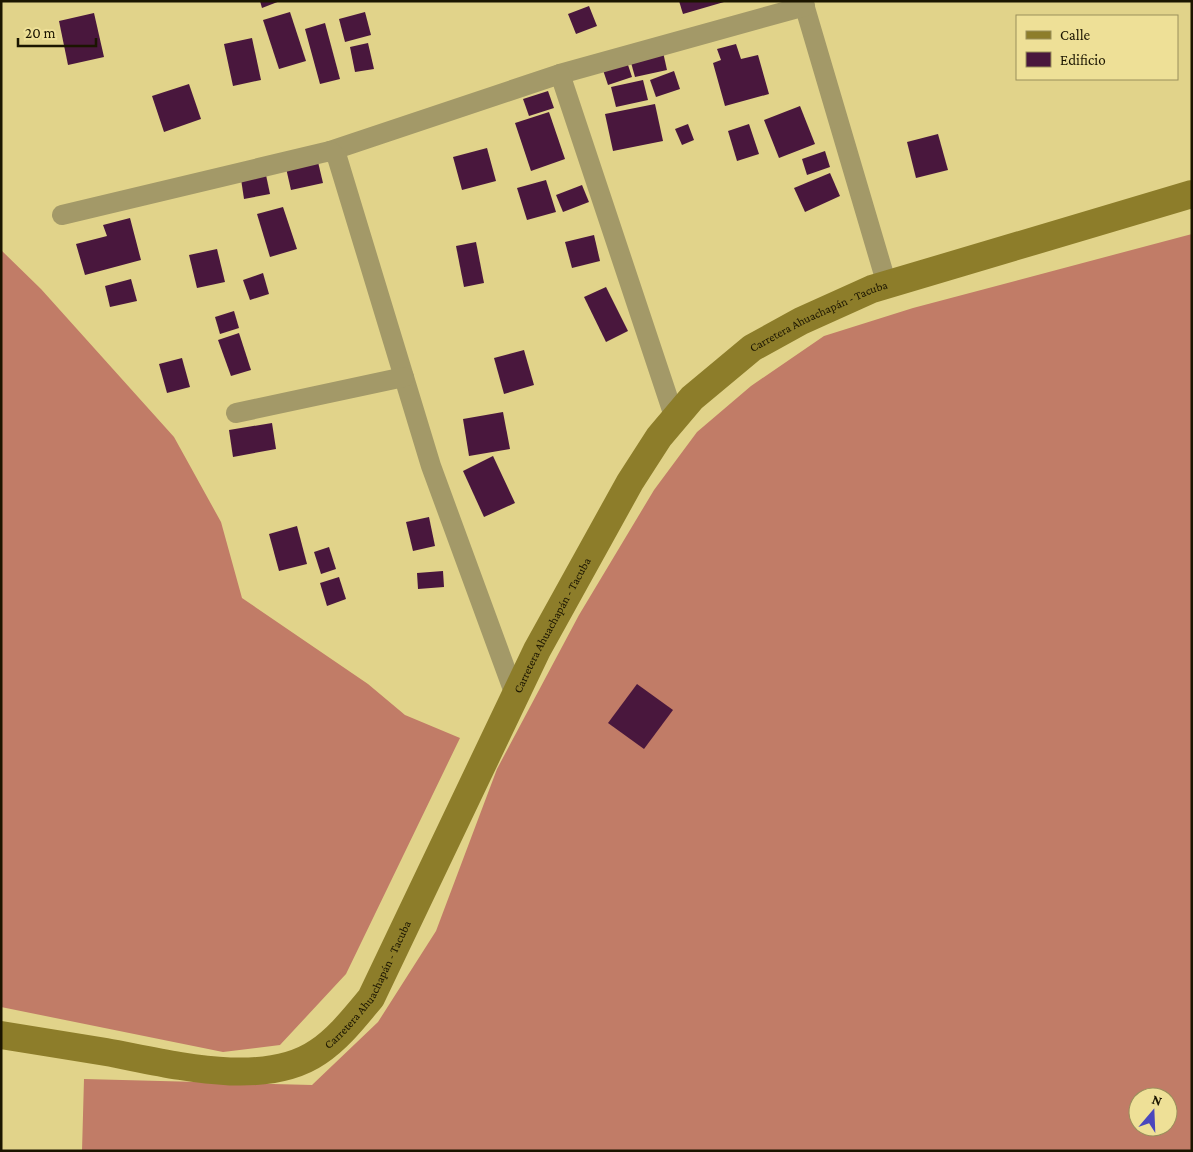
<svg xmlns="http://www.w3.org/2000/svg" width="1193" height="1152" viewBox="0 0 1193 1152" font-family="'Crimson Pro',serif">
  <rect width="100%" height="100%" fill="#e1d38a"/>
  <g fill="#c17c67" fill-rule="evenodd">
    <path d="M1192,234v917h-1110l2,-72 228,6 66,-63 58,-91 61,-162 82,-154 75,-125 43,-58 54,-46 73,-50 89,-28zM1138,1097h30v30h-30z"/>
    <path d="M1,250l40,39 133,148 47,85 21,76 126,86 37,31 55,23 -114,236 -66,71 -57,7 -222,-45z"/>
  </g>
  <g fill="#49173d">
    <path d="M260,1h20l-18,7z"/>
    <path d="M679,1h45v1l-41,12z"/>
    <path d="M589,6l8,20 -21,8 -8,-20z"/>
    <path d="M290,12l16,49 -27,8 -16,-49z"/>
    <path d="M365,12l6,23 -26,7 -6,-23z"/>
    <path d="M94,13l10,44 -36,8 -9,-44z"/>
    <path d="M325,23l15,56 -20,5 -15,-55z"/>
    <path d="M252,38l9,42 -28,6 -9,-42z"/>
    <path d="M368,43l6,26 -19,3 -5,-25z"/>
    <path d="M736,44l5,15 17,-4 11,39 -44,12 -12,-43 8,-3 -4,-11z"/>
    <path d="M663,52l4,18 -32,7 -5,-18z"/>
    <path d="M627,62l5,15 -24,8 -5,-15z"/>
    <path d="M674,71l6,18 -24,8 -6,-17z"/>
    <path d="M643,80l5,20 -32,7 -5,-20z"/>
    <path d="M189,84l12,35 -37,13 -12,-36z"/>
    <path d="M548,91l6,17 -25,8 -6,-17z"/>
    <path d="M655,104l8,37 -50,10 -8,-37z"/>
    <path d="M800,106l15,38 -36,14 -15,-38z"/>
    <path d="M549,112l16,47 -34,12 -16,-48z"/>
    <path d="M688,124l6,16 -12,5 -7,-16z"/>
    <path d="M749,124l10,30 -22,7 -9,-30z"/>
    <path d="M938,134l10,36 -32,8 -9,-36z"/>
    <path d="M487,148l9,33 -34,9 -9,-33z"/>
    <path d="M825,151l5,16 -23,8 -5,-16z"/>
    <path d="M318,162l5,21 -32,7 -5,-22z"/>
    <path d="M830,173l10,23 -35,16 -11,-24z"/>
    <path d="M266,175l4,19 -26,5 -3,-20z"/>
    <path d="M546,180l10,32 -29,8 -10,-32z"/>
    <path d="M582,185l7,17 -26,10 -7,-17z"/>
    <path d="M283,207l14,42 -27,8 -13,-43z"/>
    <path d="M130,218l11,42 -56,15 -9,-31 31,-8 -4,-11z"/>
    <path d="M594,235l6,26 -28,7 -7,-26z"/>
    <path d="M476,242l8,41 -20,4 -8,-41z"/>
    <path d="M217,249l8,33 -28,6 -8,-33z"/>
    <path d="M263,273l6,21 -19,6 -7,-20z"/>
    <path d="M131,279l6,22 -27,6 -5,-21z"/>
    <path d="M606,287l22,44 -22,11 -22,-45z"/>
    <path d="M234,311l5,17 -19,6 -5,-17z"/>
    <path d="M239,333l12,37 -20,6 -13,-36z"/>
    <path d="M524,350l10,35 -30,9 -10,-36z"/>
    <path d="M182,358l8,29 -23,6 -8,-29z"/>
    <path d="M503,412l7,37 -41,7 -6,-37z"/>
    <path d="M272,423l4,26 -43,8 -4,-27z"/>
    <path d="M493,456l22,47 -31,14 -21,-46z"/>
    <path d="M429,517l6,29 -22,5 -7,-29z"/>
    <path d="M297,526l10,38 -28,7 -10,-37z"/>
    <path d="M329,547l7,22 -15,5 -7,-22z"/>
    <path d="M443,571l1,16 -26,2 -1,-16z"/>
    <path d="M339,577l7,22 -19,7 -7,-23z"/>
    <path d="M637,684l36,26 -29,39 -36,-26z"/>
  </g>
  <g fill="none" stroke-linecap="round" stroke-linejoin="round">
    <g stroke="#a39968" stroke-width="20">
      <path d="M803,1l84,284"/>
      <path d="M560,74l245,-68"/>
      <path d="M330,151l230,-77 115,345"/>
      <path d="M62,215l268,-64 7,6 94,309 84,229"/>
      <path d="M236,413l168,-36"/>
    </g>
    <path stroke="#8d7d2a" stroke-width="28" id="s1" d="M1,1035c35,6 70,11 105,17 61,11 157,38 212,0 21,-14 37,-35 53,-54l166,-348 93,-168 29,-45 33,-39 60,-50 49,-27 71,-32 320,-95"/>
  </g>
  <g text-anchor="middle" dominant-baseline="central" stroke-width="5" stroke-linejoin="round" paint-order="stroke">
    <g font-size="12" fill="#1b1500" stroke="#eee097">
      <text stroke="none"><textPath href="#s1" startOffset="1234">Carretera Ahuachapán - Tacuba</textPath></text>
      <text stroke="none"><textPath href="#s1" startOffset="814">Carretera Ahuachapán - Tacuba</textPath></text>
      <text stroke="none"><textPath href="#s1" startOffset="409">Carretera Ahuachapán - Tacuba</textPath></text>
    </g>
  </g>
  <rect width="1193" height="1152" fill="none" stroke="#1b1500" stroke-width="5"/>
  <rect x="1016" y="15" width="162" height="65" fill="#eee097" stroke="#9a8f5b"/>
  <rect x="1026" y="31" width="25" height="8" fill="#8d7d2a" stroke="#9a8f5b"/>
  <text x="1060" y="40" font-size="15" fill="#1b1500">Calle</text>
  <rect x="1026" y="52" width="25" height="15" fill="#49173d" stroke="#9a8f5b"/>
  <text x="1060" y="65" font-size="15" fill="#1b1500">Edificio</text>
  <g transform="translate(1153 1112) rotate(19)"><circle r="24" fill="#eee097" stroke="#9a8f5b"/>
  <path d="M0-4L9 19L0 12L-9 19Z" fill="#4a47bd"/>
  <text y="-8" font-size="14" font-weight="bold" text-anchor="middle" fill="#1b1500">N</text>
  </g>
  <path d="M18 38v8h78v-8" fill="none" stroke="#1b1500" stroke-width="2.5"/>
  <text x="25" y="38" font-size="15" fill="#1b1500" stroke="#eee097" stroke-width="4" paint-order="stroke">20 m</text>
</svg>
